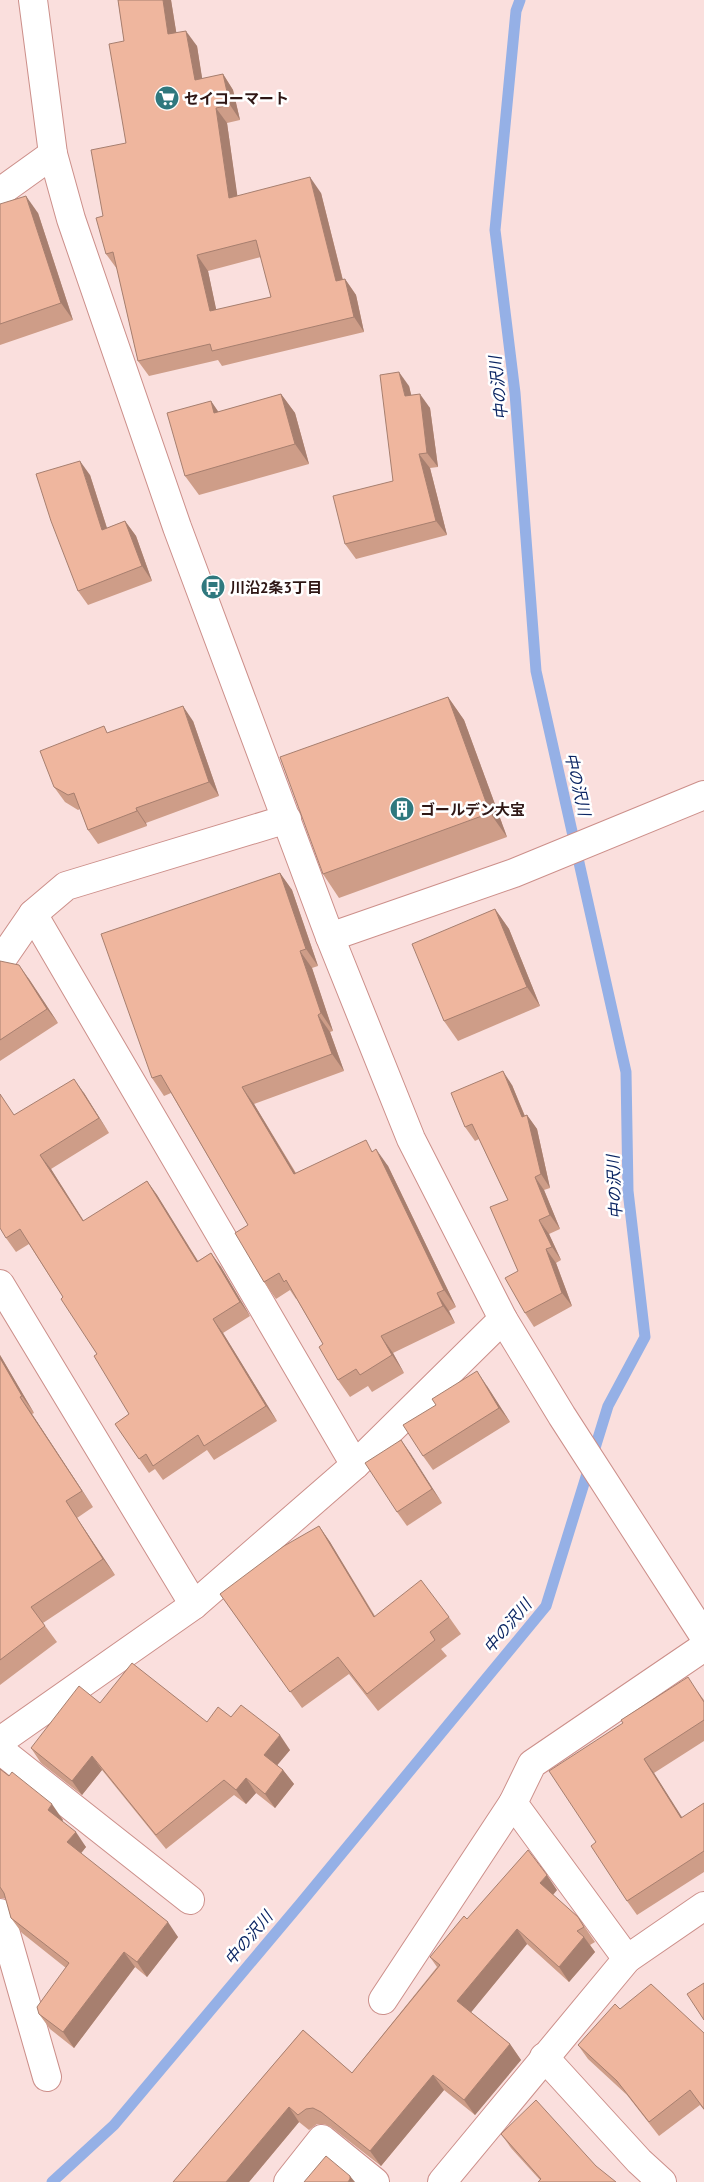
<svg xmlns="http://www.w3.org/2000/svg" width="704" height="2182" viewBox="0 0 704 2182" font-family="'PT Sans','Noto Sans JP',sans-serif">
  <rect width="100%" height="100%" fill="#fadfdd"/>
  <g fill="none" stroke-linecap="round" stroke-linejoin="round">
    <path stroke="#95b0e6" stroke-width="11" d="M52,2182l62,-57 186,-221 246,-298 62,-200 37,-69 -17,-146 -2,-119 -90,-401 -21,-278 -20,-163 21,-219 4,-11"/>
    <defs>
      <g id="minor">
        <path d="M33,0l20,154 18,65 106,308 153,410 81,202 92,180 59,97 142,220"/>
        <path d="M0,192l53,-38"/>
        <path d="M33,914l322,551"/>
        <path d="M330,937l184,-64 190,-78"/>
        <path d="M0,962l33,-48 33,-28 221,-67"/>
        <path d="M0,1284l194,321"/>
        <path d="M0,1741l194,-136 161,-140 148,-146"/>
        <path d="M0,1750l190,150"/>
        <path d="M0,1913l47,164"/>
        <path d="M627,1959l-114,-156 19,-39 172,-117"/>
        <path d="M383,2000l130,-197"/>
        <path d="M544,2057l95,104 23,21"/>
        <path d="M288,2182l34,-43 53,43"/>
        <path d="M442,2182l185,-223 77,-53"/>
      </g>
    </defs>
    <use href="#minor" stroke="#cc8f8a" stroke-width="30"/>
    <use href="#minor" stroke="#fff" stroke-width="28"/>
  </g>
  <g fill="#ce9d88" fill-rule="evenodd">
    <path d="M118,0h53l5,32 21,14 5,33 21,-5 10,16 7,30 -13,3 10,73 84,-3 22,87 2,-1 11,16 8,37 -142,34 -4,-6 -69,16 -11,-15 -21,-92 -11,-15 -3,-38 23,-73 -2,-102zM261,257l10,40 -55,13 -8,-39z"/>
    <path d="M0,204l38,9 35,107 -73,25z"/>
    <path d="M409,386l2,9 19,13 8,59 -8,1 17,67 -91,24 -11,-15 48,-63z"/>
    <path d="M281,394l14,19 14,51 -110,31 -14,-19 26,-75 7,11z"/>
    <path d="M90,475l17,53 18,-7 11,15 16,45 -64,24 -10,-14z"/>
    <path d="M448,697l16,23 43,117 -168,61 -16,-24z"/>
    <path d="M193,721l26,75 -73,27 1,3 -49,18 -10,-14 -8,-21 -2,1 -13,-8 -11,-15 55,-55z"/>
    <path d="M280,873l12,17 26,76 -6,2 21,63 -3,1 14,39 -90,33 42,69 77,-22 15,15 68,141 -7,4 6,12 -62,30 11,20 -32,19 -4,-6 -18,11 -12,-17 -15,-36 -27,-46v1l-6,-9 -14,9 -12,-17 -16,-57 -77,-132 -7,3 -12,-18z"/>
    <path d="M495,909l14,20 31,77 -82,35 -14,-20z"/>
    <path d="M0,961l29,18 29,44 -58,38z"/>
    <path d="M512,1085l13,31 2,-1 10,14 13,59 -6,2 16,39 -11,5 12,26 -5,3 16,43 -38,21 -9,-14 -17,-113 -29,-61 -4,2 -10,-14z"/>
    <path d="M84,1093l25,40 -58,36 33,52 63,-40 10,14 41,66 13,-8 10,14 29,49 -27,17 54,88 -63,39 -7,-10 -44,30 -8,-11 -6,4 -34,-49 14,-10 -32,-60 -34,-57 -34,-53 -13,8 -10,-14 8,-123z"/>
    <path d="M0,1355l34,58 -2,1 61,93 -16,11 38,57 -72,48 14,19 -57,43z"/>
    <path d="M487,1386l23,36 -77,48 -10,-14z"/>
    <path d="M401,1440l41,63 -35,23 -10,-14z"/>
    <path d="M319,1526l11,16 45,74 74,1 12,17 -20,15 6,7 -69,55 -29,-37 -47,34 -82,-114z"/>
    <path d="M698,1692l6,8v41l-50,32 28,45 22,-15v69l-67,43 -10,-14 -31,-59 27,-119z"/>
    <path d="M100,1703l107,19 24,-5 59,33 -13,15 6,5 11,14 -19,24 -19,-15 -10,11 -12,-9 -68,54 -64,-79 -20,25 -41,-32 -10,-15z"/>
    <path d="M0,1769l63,51 -1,1 24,26 -5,6 97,84 -31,40 -12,-10 -61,81 -24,-19 -11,-15 27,-46 -44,-35 -11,-15 -5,-19 -3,-1h-3z"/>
    <path d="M557,1890l-4,5 25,22 17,25 -5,3 5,7 -26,30 -42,-38 -56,68 39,32 11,16 -46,55 -31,-25 -63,76 -50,-39 -7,-3h-7l-8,6 -10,-8 -50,60h-76l130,-152 49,43 85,-106 -7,-10 37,-38z"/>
    <path d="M620,2009l84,24v77l-4,-5 -41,31 -32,-41 -39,-36 -10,-14z"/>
    <path d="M501,2134l95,32 -56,14 -29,-32z"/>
  </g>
  <g fill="#a77f6f">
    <path d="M163,0h8l8,49 -11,-15z"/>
    <path d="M186,31l11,15 8,50 -10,-16z"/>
    <path d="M223,74l10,16 7,30 -10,-15z"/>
    <path d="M216,108l11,15 13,91 -11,-16z"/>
    <path d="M310,177l11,16 26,104 -11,-16z"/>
    <path d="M26,196l12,17 35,107 -12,-17z"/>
    <path d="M197,255l11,16 12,56 -10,-16z"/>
    <path d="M345,279l11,16 8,37 -10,-15z"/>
    <path d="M399,372l10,14 6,24 -10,-14z"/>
    <path d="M281,394l14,19 14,51 -14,-20z"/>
    <path d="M420,394l10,14 8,59 -11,-14z"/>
    <path d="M211,401l13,19 -10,-7z"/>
    <path d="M419,454l11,14 17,67 -11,-14z"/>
    <path d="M80,461l10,14 22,69 -10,-14z"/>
    <path d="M125,521l11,15 16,45 -10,-15z"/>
    <path d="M448,697l16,23 43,117 -17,-24z"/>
    <path d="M183,706l10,15 26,75 -10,-14z"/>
    <path d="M136,808l10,15 1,3 -10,-15z"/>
    <path d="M280,873l12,17 26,76 -12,-17z"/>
    <path d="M495,909l14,20 31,77 -13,-19z"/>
    <path d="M300,951l12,17 21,63 -12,-18z"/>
    <path d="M19,965l10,14 29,44 -11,-14z"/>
    <path d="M318,1015l12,17 14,39 -12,-17z"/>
    <path d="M503,1071l9,14 18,44 -3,-14 10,14 13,59 -9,-14 -19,-57z"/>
    <path d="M74,1079l10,14 25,40 -10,-15z"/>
    <path d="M242,1087l12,17 52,87 -12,-17z"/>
    <path d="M376,1149l12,17 68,141 -12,-17z"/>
    <path d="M40,1155l11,14 42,67 -10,-15z"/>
    <path d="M535,1177l9,13 16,39 -10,-14z"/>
    <path d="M147,1181l10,14 50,81 -10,-14z"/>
    <path d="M539,1220l10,14 12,26 -9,-13z"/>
    <path d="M546,1249l10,14 16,43 -10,-13z"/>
    <path d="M211,1253l10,14 29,49 -10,-14z"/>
    <path d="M437,1293l12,18 6,12 -12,-17z"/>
    <path d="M213,1319l10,14 54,88 -11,-15z"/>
    <path d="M381,1336l12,17 11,20 -12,-18z"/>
    <path d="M0,1355l34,58 -12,-17 -22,-38z"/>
    <path d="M477,1371l10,15 23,36 -11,-14z"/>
    <path d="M20,1397l12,17 61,93 -11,-16z"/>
    <path d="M401,1440l10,14 31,49 -10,-14z"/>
    <path d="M66,1501l11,17 38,57 -12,-16z"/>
    <path d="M319,1526l11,16 55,92 -11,-17z"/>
    <path d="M280,1735l10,15 -16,19 -10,-14z"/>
    <path d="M92,1756l10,14 -20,25 -10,-14z"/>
    <path d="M644,1759l10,14 38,60 -11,-15z"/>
    <path d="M283,1770l11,14 -19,24 -10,-14z"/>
    <path d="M246,1778l10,15 -10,11 -10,-14z"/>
    <path d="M52,1804l11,16 -4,5 -11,-15z"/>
    <path d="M76,1832l10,15 -8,10 -11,-15z"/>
    <path d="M547,1875l10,15 -7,8 -10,-15z"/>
    <path d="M168,1922l10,15 -31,40 -10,-15z"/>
    <path d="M517,1929l10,15 -59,72 -11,-15z"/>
    <path d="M584,1937l11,15 -26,30 -10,-15z"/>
    <path d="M124,1952l11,15 -61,81 -11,-16z"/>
    <path d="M510,2044l11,16 -46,55 -11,-15z"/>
    <path d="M433,2075l11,15 -63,76 -11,-15z"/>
    <path d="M289,2107l10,15 -50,60h-23z"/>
    <path d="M350,2176l5,6h-7z"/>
  </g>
  <g fill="#efb69e" stroke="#a77f6f" fill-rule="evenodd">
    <path d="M118,0h45l5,34 18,-3 9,49 28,-6 7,31 -14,3 13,90 81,-21 26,104 9,-2 9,38 -142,34 -2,-7 -72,17 -25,-109 -7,2 -10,-36 7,-2 -12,-66 35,-7 -17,-99 15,-3zM256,240l15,57 -61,14 -13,-56z"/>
    <path d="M26,196l35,107 -61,21v-120z"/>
    <path d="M399,372l6,24 15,-2 7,59 -8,1 17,67 -91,23 -12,-48 60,-15 -13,-106z"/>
    <path d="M281,394l14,50 -110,32 -18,-63 44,-12 3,12z"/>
    <path d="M80,461l22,69 23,-9 17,45 -64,25 -27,-70 -15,-47z"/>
    <path d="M448,697l42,116 -167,61 -43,-117z"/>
    <path d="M183,706l26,76 -73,26 1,3 -49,19 -14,-37 -6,2 -14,-8 -14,-36 64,-25 3,7z"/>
    <path d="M280,873l26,76 -6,2 21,62 -3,2 14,39 -90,33 52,87 72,-34 6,12 4,-3 68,141 -7,3 6,13 -62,30 11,19 -32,20 -4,-6 -18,11 -19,-33 4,-3 -37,-64 -2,2 -5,-9 -15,9 -29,-49 13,-8 -87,-150 -9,3 -51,-144z"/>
    <path d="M495,909l32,78 -83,34 -32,-77z"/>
    <path d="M0,961l19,4 28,44 -47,31z"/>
    <path d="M503,1071l19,46 5,-2 14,59 -6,3 15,38 -11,5 13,27 -6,2 16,44 -37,20 -20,-35 13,-7 -28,-64 18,-7 -36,-76 -7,3 -14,-34z"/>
    <path d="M74,1079l25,39 -59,37 43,66 64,-40 50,81 14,-9 29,49 -27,17 53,87 -62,40 -6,-11 -45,31 -7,-12 -7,5 -24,-35 14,-10 -35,-58 3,-2 -36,-55 2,-2 -43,-68 -14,9 -6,-10v-134l14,21z"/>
    <path d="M0,1358l22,38 -2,1 62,94 -16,10 37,58 -72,48 14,19 -45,34z"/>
    <path d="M477,1371l22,37 -76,48 -20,-31 33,-20 -4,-6z"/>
    <path d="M401,1440l31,49 -35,23 -32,-49z"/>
    <path d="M319,1526l55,91 47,-37 28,37 -19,15 5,8 -68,54 -29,-37 -48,35 -70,-98 64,-48z"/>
    <path d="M132,1663l75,59 11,-15 13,10 10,-12 39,30 -16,20 19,15 -18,24 -19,-16 -10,12 -12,-10 -68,55 -64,-79 -20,25 -41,-33 48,-62 21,17z"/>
    <path d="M688,1677l16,25v18l-60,39 37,59 23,-15v48l-77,50 -36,-55 5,-4 -47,-71 74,-48 -2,-3z"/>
    <path d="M0,1769l9,7 3,-4 40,32 -4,6 28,22 -9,10 101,80 -31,40 -13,-10 -61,80 -24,-18 -2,-7 32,-44 -58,-45 -7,-25 -4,-6z"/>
    <path d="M528,1850l19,25 -7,8 38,34 6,10 -7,4 7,6 -25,30 -42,-38 -60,72 53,43 -46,56 -31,-25 -63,76 -49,-39 -8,-4 -7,1 -8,6 -9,-8 -63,75h-53l130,-152 49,43 88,-108 -10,-8 34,-41 3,3z"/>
    <path d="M704,1983v37l-17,-26z"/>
    <path d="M651,1984l53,49v76l-14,-19 -41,32 -32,-41 -39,-36 37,-41 5,5z"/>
    <path d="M536,2100l60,66 20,16h-78l3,-3 -40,-45z"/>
    <path d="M326,2156l24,20v3l-2,3h-44z"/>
  </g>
  <defs>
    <symbol id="supermarket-disc" viewBox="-11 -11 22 22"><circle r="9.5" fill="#2f787e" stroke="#fff"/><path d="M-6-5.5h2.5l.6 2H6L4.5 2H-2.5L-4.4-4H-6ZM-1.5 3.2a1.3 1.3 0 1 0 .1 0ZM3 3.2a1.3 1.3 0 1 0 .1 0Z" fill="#fff"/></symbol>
    <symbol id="bus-disc" viewBox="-11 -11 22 22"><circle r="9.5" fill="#2f787e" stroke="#fff"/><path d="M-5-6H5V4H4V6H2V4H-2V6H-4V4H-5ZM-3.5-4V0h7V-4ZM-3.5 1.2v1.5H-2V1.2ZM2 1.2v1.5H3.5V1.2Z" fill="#fff"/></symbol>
    <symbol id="building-disc" viewBox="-11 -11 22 22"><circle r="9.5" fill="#2f787e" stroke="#fff"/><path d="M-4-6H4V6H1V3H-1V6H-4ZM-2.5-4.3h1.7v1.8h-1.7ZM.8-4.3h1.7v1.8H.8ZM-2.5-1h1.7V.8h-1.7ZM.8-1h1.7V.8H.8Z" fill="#fff"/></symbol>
  </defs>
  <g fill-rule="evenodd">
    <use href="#supermarket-disc" x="153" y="84" width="28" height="28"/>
    <use href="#bus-disc" x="199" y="573" width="28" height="28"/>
    <use href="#building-disc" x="388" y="795" width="28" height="28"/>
  </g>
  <g text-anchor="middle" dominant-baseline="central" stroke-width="5" stroke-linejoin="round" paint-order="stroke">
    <g font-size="15" font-weight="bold" fill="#2e1715" stroke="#fff" text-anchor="start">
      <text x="184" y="98">セイコーマート</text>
      <text x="230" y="587">川沿2条3丁目</text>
      <text x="420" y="809">ゴールデン大宝</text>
    </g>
    <g font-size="16" font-style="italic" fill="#0b2563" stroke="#fff">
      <text transform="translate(498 388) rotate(-96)">中の沢川</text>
      <text transform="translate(578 784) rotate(77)">中の沢川</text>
      <text transform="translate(614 1187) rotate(-93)">中の沢川</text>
      <text transform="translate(507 1626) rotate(-50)">中の沢川</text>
      <text transform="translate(248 1938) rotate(-50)">中の沢川</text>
    </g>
  </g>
</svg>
